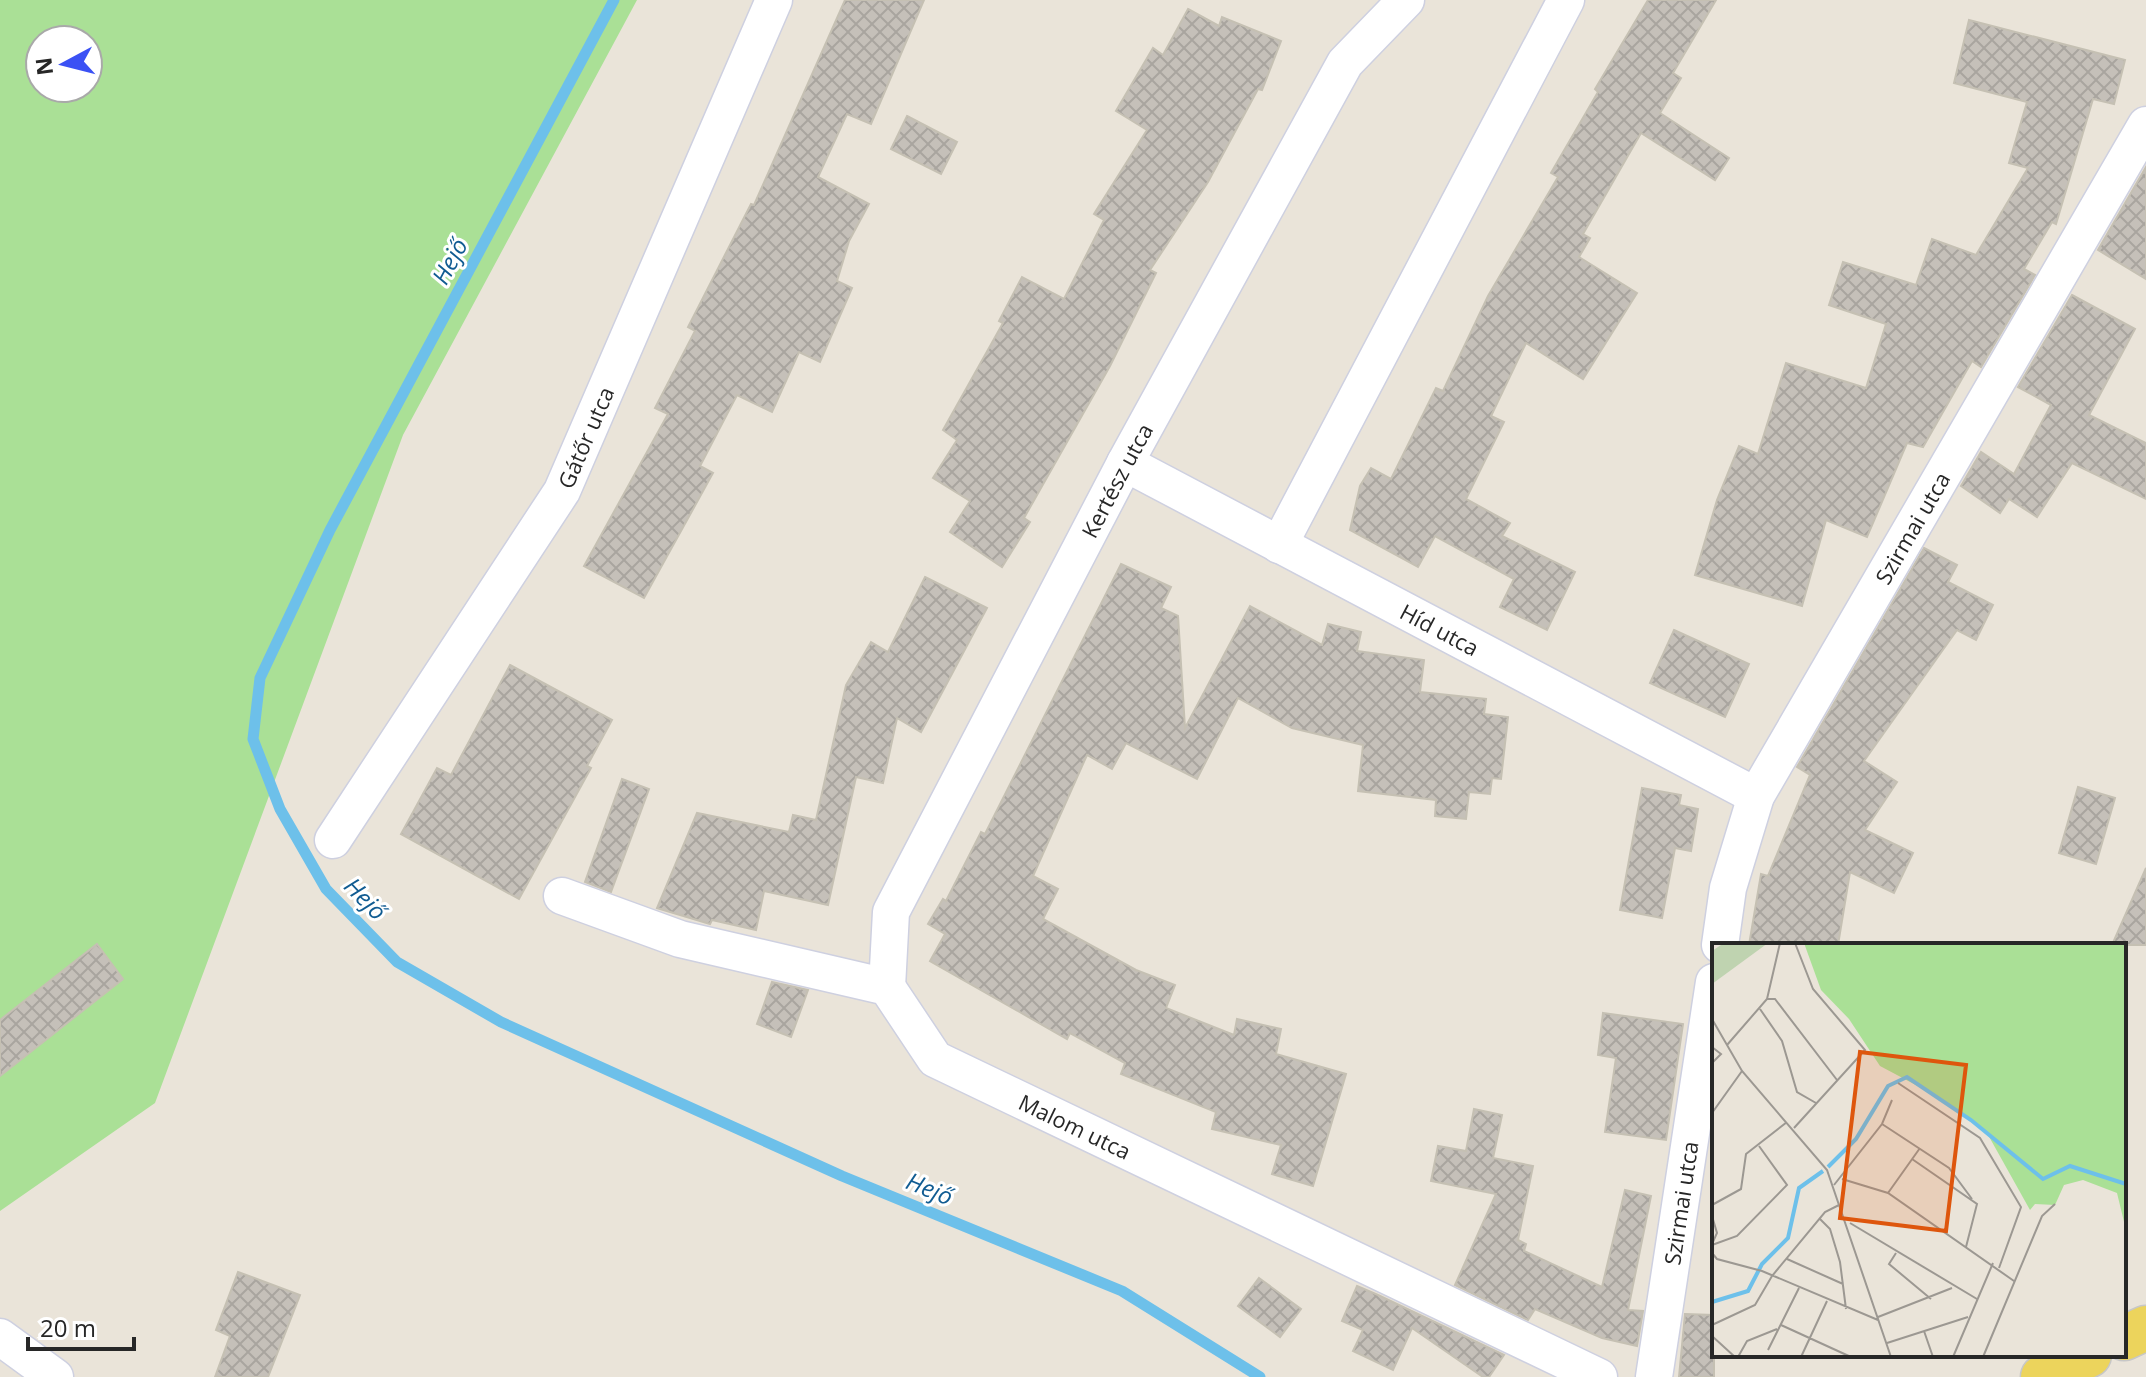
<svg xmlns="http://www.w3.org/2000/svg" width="2146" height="1377" viewBox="0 0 2146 1377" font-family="'Open Sans',sans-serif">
  <defs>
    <pattern id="building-cross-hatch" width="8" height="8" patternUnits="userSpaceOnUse" patternTransform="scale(2)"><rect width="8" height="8" fill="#c5c0b9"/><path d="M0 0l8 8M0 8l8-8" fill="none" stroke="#a9a59f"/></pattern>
  </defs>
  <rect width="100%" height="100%" fill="#eae4d9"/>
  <path fill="#aae096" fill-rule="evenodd" d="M0,0h637l-234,435 -248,668 -155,108zM40,40h48v48h-48z"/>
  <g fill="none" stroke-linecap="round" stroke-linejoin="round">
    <path stroke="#6dc0ea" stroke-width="11" d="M614,0l-284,530 -70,148 -7,61 27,70 46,80 71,73 104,60 341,154 280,115 138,86"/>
  </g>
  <g fill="url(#building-cross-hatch)" stroke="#c5c0b3" stroke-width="2">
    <path d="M845,0h79l-53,124 -24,-10 -29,63 51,27 -20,37 -12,40 15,7 -32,74 -21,-10 -27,60 -35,-17 -37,71 13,7 -69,125 -60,-32 84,-152 -13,-6 40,-77 -7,-4 63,-123 3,1z"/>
    <path d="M1648,0h68l-43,73 8,5 -21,35 69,45 -14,22 -74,-47 -58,101 7,4 -11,19 58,36 -54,86 -57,-36 -35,73 13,6 -38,77 44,24 -8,13 73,36 -28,58 -47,-23 14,-28 -79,-43 -17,31 -68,-37 10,-44 11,-18 20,11 45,-91 7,3 45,-95 70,-119 -7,-4 47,-81 -3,-3z"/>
    <path d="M1188,9l31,17 3,-9 59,24 -19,49 -4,-1 -50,93 -58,88 6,3 -46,93 -86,152 6,4 -28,45 -52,-35 20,-31 -37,-23 24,-38 -14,-10 60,-107 -4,-2 23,-44 42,22 40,-79 -10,-6 53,-84 -31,-19 37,-63 10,7z"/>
    <path d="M1969,20l156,40 -11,44 -21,-5 -37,125 -4,-2 -28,47 11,6 -54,92 -9,-6 -49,86 -16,-4 -40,94 -41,-17 -24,86 -107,-31 22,-75 22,-54 19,8 28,-91 80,25 20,-64 -57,-19 14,-43 73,23 16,-46 44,16 52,-87 -19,-5 18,-61 -73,-19z"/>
    <path d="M907,116l50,26 -16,32 -50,-25z"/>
    <path d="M2146,167v112l-48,-29z"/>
    <path d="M2072,295l63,34 -46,86 57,28v56l-74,-36 -35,54 -28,-18 -9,14 -39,-27 20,-34 33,22 37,-69 -33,-18z"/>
    <path d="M1924,548l33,17 -9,17 45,23 -17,35 -19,-10 -93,131 33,21 -32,48 48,23 -19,40 -44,-21 -12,73h-89l12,-71 7,2 42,-101 -13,-8z"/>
    <path d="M1121,564l50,23 -10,21 17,8 7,112 65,-122 72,39 6,-21 33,8 -4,19 67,9 -4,32 66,7 -2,15 24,3 -7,62 -9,-1 -2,16 -21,-2 -3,27 -31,-3 1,-16 -78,-9 5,-46 -71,-17 -54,-30 -41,81 -71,-36 -14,26 -25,-14 -54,121 25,13 -15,30 93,51 39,15 -9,23 68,27 3,-16 44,10 -5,25 70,20 -33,112 -41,-12 9,-29 -69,-16 4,-17 -95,-38 4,-11 -55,-30 -3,6 -137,-78 15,-27 -17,-10 15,-25 3,2 35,-69 4,2z"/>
    <path d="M925,577l62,31 -66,124 -24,-14 -14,65 -27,-6 -28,128 -64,-14 -8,39 -44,-10 -2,4 -53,-16 40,-95 92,19 4,-17 23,5 30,-135 25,-43 17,10z"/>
    <path d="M1674,630l75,34 -24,53 -75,-34z"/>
    <path d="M510,665l102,55 -25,46 4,2 -72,131 -118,-65 36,-66 14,7z"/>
    <path d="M622,779l27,10 -38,103 -26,-10z"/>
    <path d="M2078,787l37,11 -19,66 -37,-11z"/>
    <path d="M1642,788l39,7 -2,10 19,4 -7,42 -16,-3 -13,70 -42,-8z"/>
    <path d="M2146,868v77h-34z"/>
    <path d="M97,944l26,35 -123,97v-56z"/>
    <path d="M772,982l36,8 -17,47 -34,-13z"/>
    <path d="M1603,1013l80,11 -17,116 -61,-8 11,-74 -18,-3z"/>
    <path d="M1474,1109l28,6 -9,43 40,8 -15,74 8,4 -2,7 78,36 23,-97 26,6 -23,114 15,1 -6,35 -35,-8 -67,-29 -7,11 -73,-35 41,-91 -65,-13 7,-35 28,5z"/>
    <path d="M238,1272l62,23 -32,82h-53l15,-41 -14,-6z"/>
    <path d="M1259,1278l42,31 -21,28 -42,-31z"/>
    <path d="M1357,1286l21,9 126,60 -15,22h-6l-71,-49 -19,42 -40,-19 10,-21 -21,-9z"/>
    <path d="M1685,1314l29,1v62h-35z"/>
  </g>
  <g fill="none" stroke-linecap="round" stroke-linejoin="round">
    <defs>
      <g id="street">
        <path id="s1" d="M1125,463l631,333"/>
        <path d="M1279,545l287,-545"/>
        <path id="s2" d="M333,840l229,-349 212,-491"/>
        <path id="s3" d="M562,896l118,43 207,48 48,72 664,318"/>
        <path id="s4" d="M1720,945l8,-57 28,-92 390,-671"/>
        <path id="s5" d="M887,987l4,-75 234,-449 220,-400 61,-63"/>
        <path d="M0,1337l55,40"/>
        <path id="s6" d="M1654,1377l60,-395"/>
      </g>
      <g id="primary">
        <path d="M2124,1338l22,-10"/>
        <path d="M2043,1377l46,-22"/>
      </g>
    </defs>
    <use href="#street" stroke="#ced0e0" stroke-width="39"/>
    <use href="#primary" stroke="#c7c7c7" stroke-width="47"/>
    <use href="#street" stroke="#fff" stroke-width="36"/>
    <use href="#primary" stroke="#ecd45c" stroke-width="44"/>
  </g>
  <g text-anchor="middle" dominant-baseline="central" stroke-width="6" stroke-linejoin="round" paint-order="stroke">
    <g font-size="22" fill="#272727" stroke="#fff">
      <text stroke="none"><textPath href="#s2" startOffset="476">Gátőr utca</textPath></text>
      <text stroke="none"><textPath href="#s5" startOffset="562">Kertész utca</textPath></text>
      <text stroke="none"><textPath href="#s4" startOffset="464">Szirmai utca</textPath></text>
      <text stroke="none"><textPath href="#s1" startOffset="356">Híd utca</textPath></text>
      <text stroke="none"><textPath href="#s3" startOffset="580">Malom utca</textPath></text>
      <text stroke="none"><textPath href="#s6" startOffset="176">Szirmai utca</textPath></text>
    </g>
    <g font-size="24" font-style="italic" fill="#115c92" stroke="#fff">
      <text transform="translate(449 261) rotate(-62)">Hejő</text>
      <text transform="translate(366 898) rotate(46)">Hejő</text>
      <text transform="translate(930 1188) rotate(22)">Hejő</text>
    </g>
  </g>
  <g transform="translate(1712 943)">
    <rect width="414" height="414" fill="#eae4d9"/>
    <path d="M92,0h322v287l-9,-37 -34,-13 -19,5 -9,20 -20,-1 -5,6 -43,-77 -58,-41 -49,-26 -31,-47 -28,-29z" fill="#aae096"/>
    <path d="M12,0h44l-56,41v-33z" fill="#bfd3b0"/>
    <path fill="none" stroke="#6dc0ea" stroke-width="4" d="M116,224l28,-28 32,-53 19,-9 64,43 72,59 27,-13 56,18M0,359l36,-11 14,-27 26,-26 11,-50 24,-17"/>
    <path fill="none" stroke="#9c9892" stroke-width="2" d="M55,56h8l62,81M48,66l22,32 15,51 19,11M0,76l30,52 85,99 64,187M15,102l40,-46 13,-56M0,104l9,7 -9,9M186,140l82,55 41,69 -22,61M0,170l30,-42M170,181l67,44 23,31M82,185l71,-78 -52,-61 -18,-46M200,216l65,45 -11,43M130,236l46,14 126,88M122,242l48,-61 10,-24M176,250l32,-45M0,262l29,-16 5,-35 41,-32M0,273l5,17 -5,11M108,276l10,10 10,33 6,47M138,280l127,76M0,302l25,-9 50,-51 -28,-39M0,310l5,6 45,12 116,49M184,310l-7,11 42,35M75,316l56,25M166,374l74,-29M0,382l43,-20 17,-29 53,-64 14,-7M69,382l70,32M212,388l9,26M0,393l23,21M175,400l81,-26M56,407l31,-62M26,414l9,-16 30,-12M89,414l26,-56M241,414l40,-94M271,414l59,-141 13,-12"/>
    <path fill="#de560d" fill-opacity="0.15" stroke="#de560d" stroke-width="4" d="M148,109l106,13 -20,166 -106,-13z"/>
    <rect width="414" height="414" fill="none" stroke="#272727" stroke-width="4"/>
  </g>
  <g transform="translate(64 64) rotate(263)"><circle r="38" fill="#ffffff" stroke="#a9a9a9" stroke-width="2"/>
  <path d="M0-6L14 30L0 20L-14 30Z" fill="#3b51f4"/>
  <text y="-12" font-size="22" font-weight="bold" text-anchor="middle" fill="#272727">N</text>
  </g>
  <path d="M28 1337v12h106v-12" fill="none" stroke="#272727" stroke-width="4"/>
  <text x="40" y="1337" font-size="24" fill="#272727" stroke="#ffffff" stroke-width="6" paint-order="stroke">20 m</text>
</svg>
